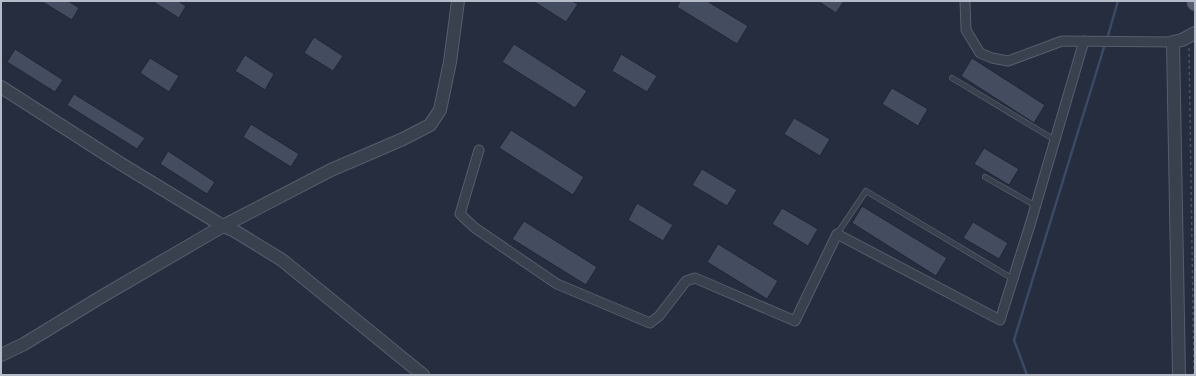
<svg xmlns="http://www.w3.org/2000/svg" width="1196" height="376" viewBox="0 0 1196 376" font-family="'Asap Condensed',sans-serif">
  <rect width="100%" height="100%" fill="#252d3e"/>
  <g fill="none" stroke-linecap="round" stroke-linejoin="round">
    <g stroke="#3b4967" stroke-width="2.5">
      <path d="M1107,39l11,-38"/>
      <path d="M1027,375l-13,-35 91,-296"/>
    </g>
  </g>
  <g fill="#444d60" stroke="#202636">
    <path d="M41,1h27l11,7 -7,12z"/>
    <path d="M152,1h26l8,5 -7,12z"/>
    <path d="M533,1h39l6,3 -12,18z"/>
    <path d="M680,1h27l41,25 -11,18 -60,-37z"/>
    <path d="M818,1h26l-8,12z"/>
    <path d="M314,37l29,19 -10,15 -29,-18z"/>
    <path d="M514,44l73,47 -12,17 -73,-46z"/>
    <path d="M15,49l48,31 -8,12 -48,-30z"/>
    <path d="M621,54l36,22 -10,16 -35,-21z"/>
    <path d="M245,55l29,19 -9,16 -30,-19z"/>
    <path d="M150,58l29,18 -10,16 -29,-19z"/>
    <path d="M972,58l73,47 -11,18 -73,-47z"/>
    <path d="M892,88l36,21 -10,17 -36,-22z"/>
    <path d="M74,94l71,44 -8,11 -70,-44z"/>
    <path d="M794,118l36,21 -10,17 -36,-22z"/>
    <path d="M251,124l48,30 -8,13 -48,-30z"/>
    <path d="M511,130l73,47 -11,18 -74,-47z"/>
    <path d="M984,148l35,21 -10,16 -35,-21z"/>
    <path d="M168,151l47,31 -8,12 -47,-30z"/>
    <path d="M702,169l35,21 -10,16 -35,-21z"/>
    <path d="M637,203l36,22 -10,16 -35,-21z"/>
    <path d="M862,206l85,52 -11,18 -84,-53z"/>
    <path d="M782,208l36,21 -10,17 -36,-22z"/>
    <path d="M524,221l73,46 -11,18 -74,-46z"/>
    <path d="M973,222l35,21 -9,16 -36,-21z"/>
    <path d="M718,244l60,37 -11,18 -60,-37z"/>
  </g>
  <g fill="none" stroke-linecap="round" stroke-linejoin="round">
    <defs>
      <g id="service">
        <path d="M952,78l103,62"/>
        <path d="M985,177l51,29"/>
        <path d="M837,234l29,-43 147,88"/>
      </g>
      <g id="minor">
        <path d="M965,1l1,29 14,23 12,5 16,3 54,-20 111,1"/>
        <path d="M479,150l-19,64 15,14 82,56 93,39 9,-7 27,-35 9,-3 100,43 42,-87 163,86 30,-95 54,-184"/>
      </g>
      <g id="tertiary">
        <path d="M1,87l117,75 105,64 10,4 49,30 141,115"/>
        <path d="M1,355l23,-11 77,-47 122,-71 108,-56 72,-31 27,-14 10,-15 10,-48 8,-61"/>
        <path d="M1179,375l-6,-333 9,-2 13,-7"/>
      </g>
      <path id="primary" d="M1195,1v2"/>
    </defs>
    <use href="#service" stroke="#575d6c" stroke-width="6"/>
    <use href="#minor" stroke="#575d6c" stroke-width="11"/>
    <use href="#tertiary" stroke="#575d6c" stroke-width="14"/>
    <use href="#primary" stroke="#424858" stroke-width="17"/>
    <path stroke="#45575c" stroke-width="1.5" stroke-dasharray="3 3" stroke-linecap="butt" d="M1189,48l5,327"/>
    <use href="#service" stroke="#39404e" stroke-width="4.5"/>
    <use href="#minor" stroke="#39404e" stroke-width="9"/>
    <use href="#tertiary" stroke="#39404e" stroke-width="12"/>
    <use href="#primary" stroke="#575e6e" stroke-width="15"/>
  </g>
  <rect width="1196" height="376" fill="none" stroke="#b5bbc9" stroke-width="4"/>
</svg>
